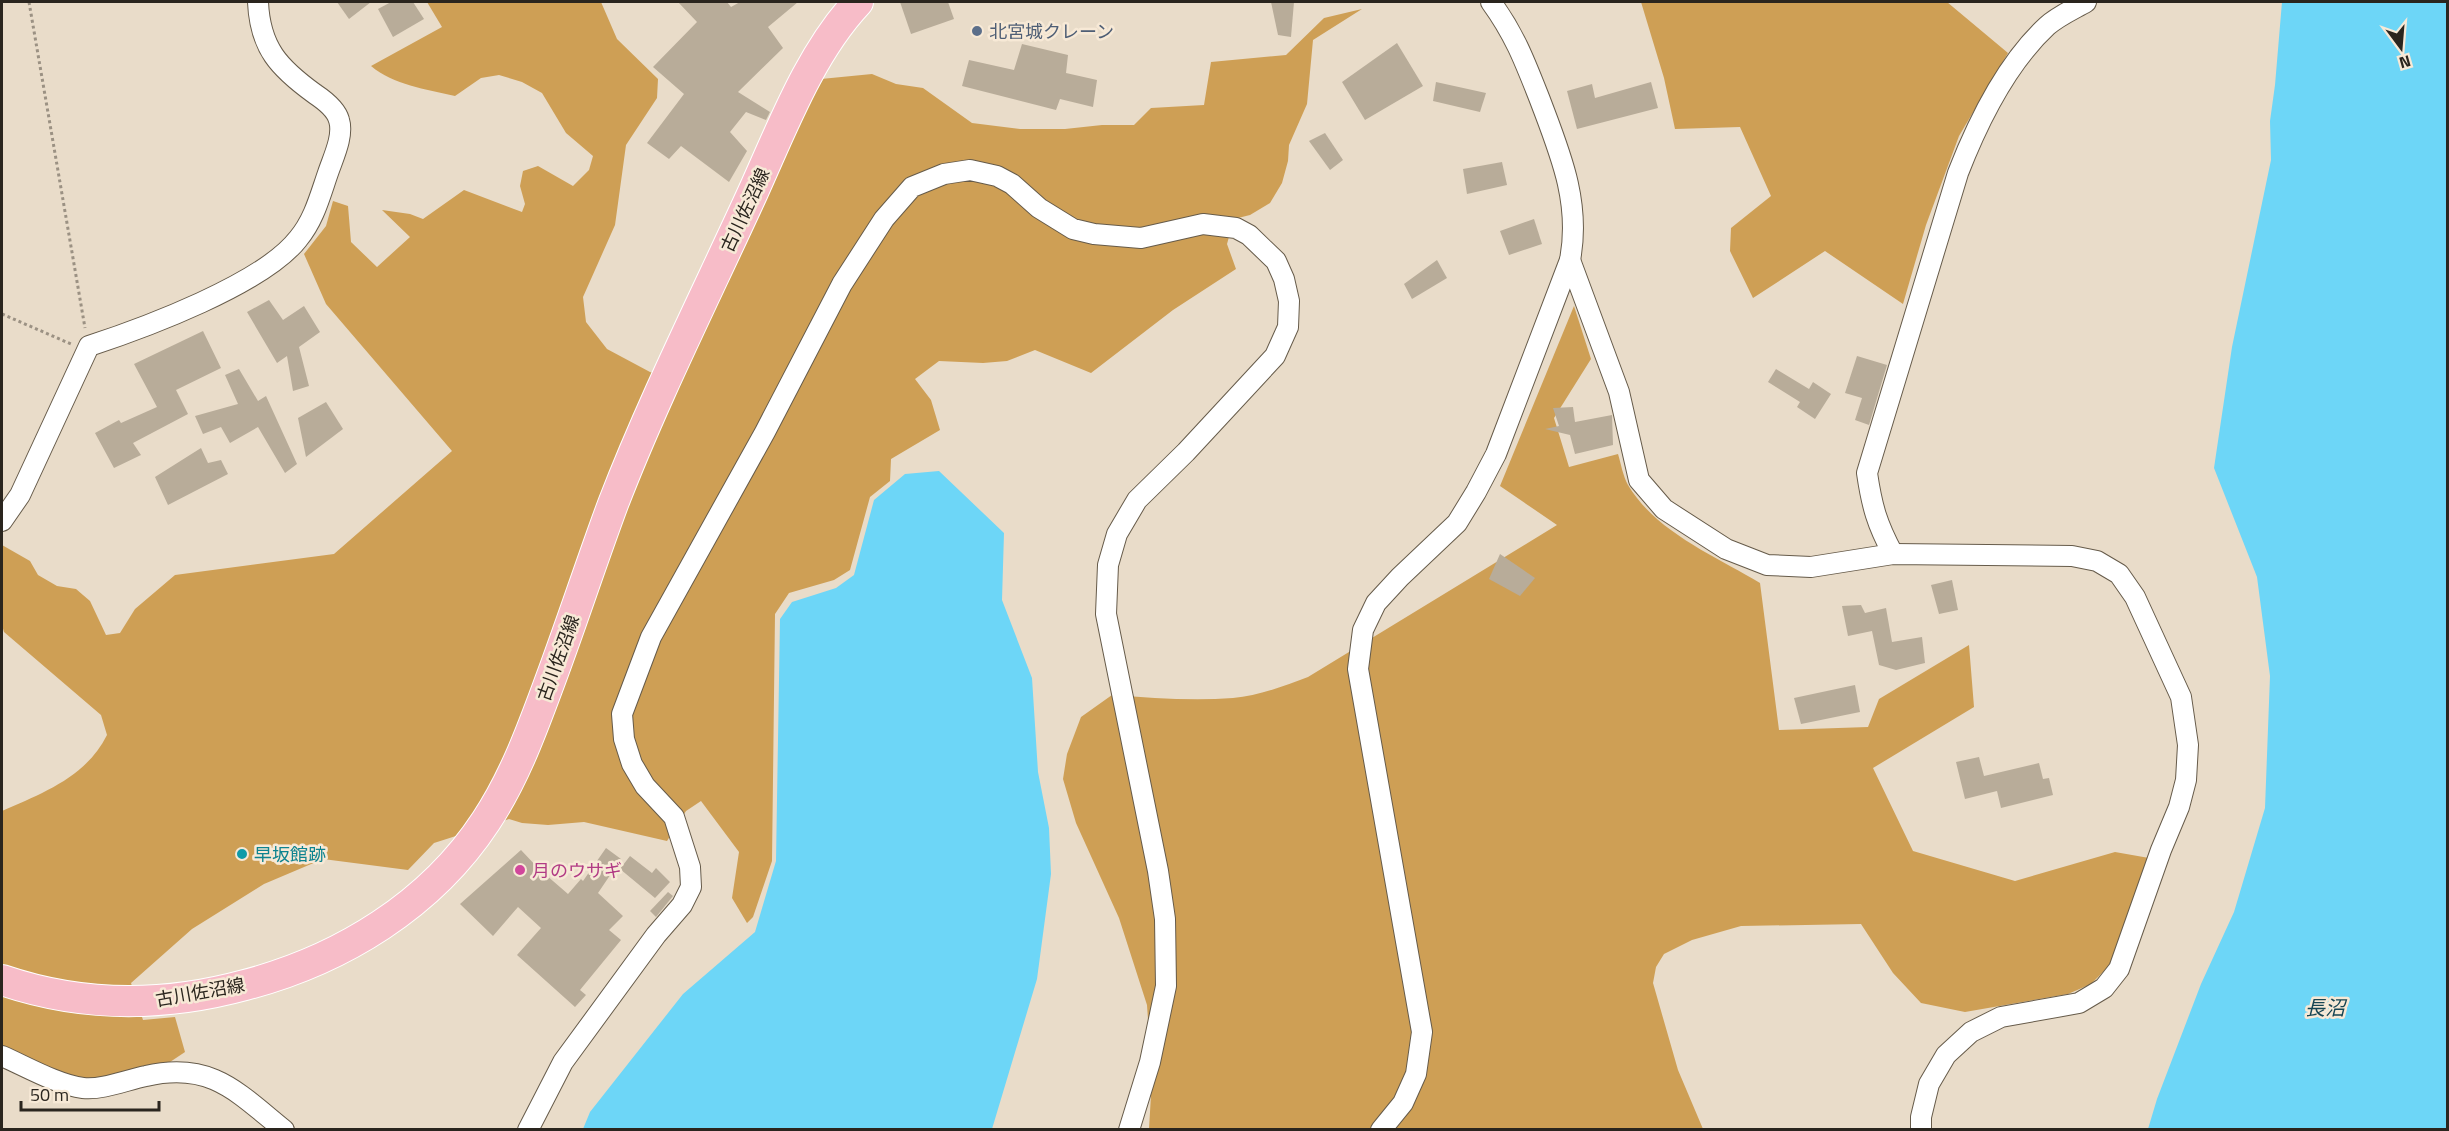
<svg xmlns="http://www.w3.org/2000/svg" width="2449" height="1131" viewBox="0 0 2449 1131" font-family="'Titillium Web','Noto Sans JP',sans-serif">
  <rect width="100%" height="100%" fill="#e9dcc9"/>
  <g fill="#ce9f55">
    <path d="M427,2h174l16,37 41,40 -1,19 -31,47 -11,80 -32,72 3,25 21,27 43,23 30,10 89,-199 52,-104 51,-5 24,10 27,4 49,35 48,6h45l37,-4h32l17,-17 53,-3 7,-43 75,-7 38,-37 38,-9 -49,31 -6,64 -18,41 -1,16 -6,22 -12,20 -20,12 -16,4 -7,25 9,25 -63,41 -82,63 -56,-23 -28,11 -24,2 -44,-2 -24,18 16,21 9,30 -49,29 -1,22 -20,16 -20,73 -16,10 -45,13 -14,21 -3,247 -19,56 -6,6 -15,-25 7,-46 -38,-51 -15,10 -19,30 -83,-19 -36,3 -26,-2 -13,-4 -75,24 -26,27 -85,-11 -59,25 -72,45 -61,54 12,37 32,-3 10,35 -15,10 -67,19 -31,-5 -70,-28v-237c41,-18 84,-34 105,-76l-6,-20 -97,-83 -2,-7v-80l28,16 8,14 19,11 19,3 14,12 16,34 14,-2 15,-24 40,-34 159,-21 118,-103 -126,-147 -22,-50 22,-28 7,-25 15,5 3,36 26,25 33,-30 -28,-27 28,4 13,5 41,-29 58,22 3,-8 -5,-18 3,-15 15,-5 35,20 16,-16 4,-14 -27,-23 -24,-40 -20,-11 -23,-7 -18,3 -26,18c-30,-7 -61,-11 -84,-30l71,-39z"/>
    <path d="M1641,2h306l61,51 -49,83 -33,89 -23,79 -78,-53 -72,47 -23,-47 1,-23 40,-32 -31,-69 -65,2 -11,-51z"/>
    <path d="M1574,306l17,53 -37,59 15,49 49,-13c3,10 5,22 10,31 28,47 87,71 132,98l19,147 89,-3 11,-28 90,-54 5,62 -101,61 40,83 102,30 100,-29 34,6 -39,107 -19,19 -23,10 -103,18 -44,-9 -28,-30 -32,-49 -120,2 -49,14 -28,14 -8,13 -3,16 25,87 25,59h-554l3,-51 -5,-73 -28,-87 -43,-95 -13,-44 4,-25 14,-37 31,-22c40,3 81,6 121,3 25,-2 51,-12 75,-21l249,-152 -57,-39z"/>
  </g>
  <g fill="#6dd6f7">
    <path d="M2282,2h165v1127h-299l9,-30 44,-115 33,-72 31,-104 5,-132 -13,-99 -43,-109 18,-121 39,-187 -1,-39 5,-36z"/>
    <path d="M939,471l65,62 -2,67 30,78 6,94 11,56 2,46 -14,105 -45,150h-409l7,-17 93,-118 72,-62 21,-71 4,-242 12,-17 44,-14 18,-13 20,-75 31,-26z"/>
  </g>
  <g fill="#b8ac99">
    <path d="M337,2h34l-22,17z"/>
    <path d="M391,2h22l11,17 -31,18 -15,-28z"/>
    <path d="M678,2h49l4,5 9,-5h58l-30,25 15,21 -45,44 32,20 -4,8 -20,-8 -16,20 17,19 -18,31 -48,-36 -12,13 -22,-16 37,-49 -31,-27 44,-45z"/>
    <path d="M900,2h48l6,17 -43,15z"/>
    <path d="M1271,2h23l-3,35 -13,-2z"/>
    <path d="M1397,43l26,43 -58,34 -23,-38z"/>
    <path d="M1022,44l46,11 -2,18 31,7 -4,27 -33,-8 -4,11 -94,-24 7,-26 45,10z"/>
    <path d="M1436,82l50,11 -6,19 -47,-11z"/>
    <path d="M1651,82l7,26 -81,21 -10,-38 25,-7 3,14z"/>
    <path d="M1325,133l18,27 -13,10 -21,-29z"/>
    <path d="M1502,162l5,23 -40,9 -4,-25z"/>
    <path d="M1534,219l8,25 -33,11 -9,-24z"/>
    <path d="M1437,260l10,18 -35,21 -8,-15z"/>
    <path d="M269,300l14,20 21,-14 16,26 -21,15 10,39 -16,5 -6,-35 -10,7 -30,-51z"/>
    <path d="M203,331l18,37 -45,22 12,24 -55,29 8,12 -27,13 -19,-35 24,-13 2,3 36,-16 -23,-43z"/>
    <path d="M1857,356l30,9 -18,60 -14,-5 7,-22 -17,-5z"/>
    <path d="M239,369l19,32 8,-5 31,68 -12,9 -27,-46 -28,16 -9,-16 -18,7 -8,-18 43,-12 -13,-29z"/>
    <path d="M1776,369l33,20 4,-7 18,12 -16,25 -18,-12 3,-5 -32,-20z"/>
    <path d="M326,402l17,27 -37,28 -8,-39z"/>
    <path d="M1573,407l2,15 37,-7 1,30 -38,9 -5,-19 -25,-6 14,-3 -6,-18z"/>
    <path d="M201,448l7,15 13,-3 7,14 -60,31 -13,-28z"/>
    <path d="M1500,554l35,24 -15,18 -31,-17z"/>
    <path d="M1952,580l6,30 -19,4 -8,-29z"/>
    <path d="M1861,605l4,8 21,-5 6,34 30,-5 3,26 -29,7 -17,-5 -7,-34 -24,5 -6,-30z"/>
    <path d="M1855,685l5,27 -59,12 -7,-26z"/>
    <path d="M1979,757l5,19 55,-13 4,16 6,-1 4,17 -52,13 -4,-17 -32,8 -9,-37z"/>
    <path d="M606,848l15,11 -23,34 25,23 -14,14 12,10 -41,50 6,5 -11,12 -58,-52 24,-27 -23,-21 -25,29 -33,-32 61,-54 17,18 30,26 13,-15 2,2z"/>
    <path d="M630,856l22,17 4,-5 14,14 -15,16 -35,-29z"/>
    <path d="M668,892l5,4 -17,21 -6,-6z"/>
  </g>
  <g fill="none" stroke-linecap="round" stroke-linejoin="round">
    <defs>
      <g id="minor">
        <path d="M1570,260l49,132 20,88 25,29 62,40 41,16 44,2 82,-13 179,2 25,5 22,13 16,23 46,100 7,48 -2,35 -7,27 -18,43 -42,119 -15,19 -25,15 -78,14 -30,15 -25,23 -17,29 -8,33v13"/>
        <path d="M2,521l18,-26 69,-149c55,-18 174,-62 209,-107 16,-19 22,-43 30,-66 5,-15 16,-37 11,-53 -3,-11 -15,-20 -24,-26 -36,-26 -55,-46 -57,-92"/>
        <path d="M1893,554c-16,-30 -21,-47 -26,-81l91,-300c19,-49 49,-110 89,-147 11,-10 27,-17 39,-24"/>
        <path d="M2,1056c23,10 56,29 81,32 20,2 43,-8 63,-12 65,-15 91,16 138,54"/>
        <path d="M528,1130l35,-68 93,-127 26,-30 9,-18 -1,-20 -16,-50 -29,-31 -13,-22 -8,-25 -2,-25 29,-77 114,-205 77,-148 42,-65 28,-32 32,-13 26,-4 27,6 15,8 27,24 34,21 21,5 47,4 62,-14 33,4 13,7 27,26 8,18 5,22 -1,26 -13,29 -89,96 -49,48 -20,34 -9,31 -2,49 52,257 7,48 1,67 -16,76 -21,68"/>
        <path d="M1381,1130l22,-27 13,-29 6,-42 -64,-363 5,-39 13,-27 24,-26 57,-54 19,-31 20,-38 74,-194c11,-58 -10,-107 -30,-160 -15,-38 -25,-65 -49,-98"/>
      </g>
      <path id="primary" d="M2,980c79,27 162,27 243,5 96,-25 186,-80 241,-164 27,-41 44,-86 61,-132 23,-61 43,-123 66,-185 41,-106 93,-209 140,-312 29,-64 57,-139 105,-190"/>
    </defs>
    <use href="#minor" stroke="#665b4a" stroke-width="22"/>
    <use href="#primary" stroke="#fff" stroke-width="32"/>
    <g stroke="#9b9183" stroke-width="3" stroke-dasharray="3 3" stroke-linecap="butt">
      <path d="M29,2l56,326"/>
      <path d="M2,314l69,30"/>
    </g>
    <use href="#minor" stroke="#fff" stroke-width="20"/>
    <use href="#primary" stroke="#f7bcc8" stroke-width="30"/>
  </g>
  <circle fill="#5c6f8a" stroke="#f7e9d6" stroke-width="2" cx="977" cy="31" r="6"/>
  <circle fill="#0f9aa8" stroke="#f7e9d6" stroke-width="2" cx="242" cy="854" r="6"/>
  <circle fill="#d1479c" stroke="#f7e9d6" stroke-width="2" cx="520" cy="870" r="6"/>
  <g text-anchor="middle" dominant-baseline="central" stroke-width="5" stroke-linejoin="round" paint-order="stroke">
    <g font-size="18" fill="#4e5e75" stroke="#f7e9d6" text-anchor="start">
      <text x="989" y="31">北宮城クレーン</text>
    </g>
    <g font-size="18" fill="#2a251e" stroke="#f7e9d6">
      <text transform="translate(745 210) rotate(-65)">古川佐沼線</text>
      <text transform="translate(558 658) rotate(-70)">古川佐沼線</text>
      <text transform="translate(200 992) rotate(-10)">古川佐沼線</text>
    </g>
    <g font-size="18" fill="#0d838f" stroke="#f7e9d6" text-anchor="start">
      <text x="254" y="854">早坂館跡</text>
    </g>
    <g font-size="18" fill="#b23c85" stroke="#f7e9d6" text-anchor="start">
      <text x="532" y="870">月のウサギ</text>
    </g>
    <g font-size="20" font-style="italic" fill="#164553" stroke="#f7e9d6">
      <text x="2325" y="1007">長沼</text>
    </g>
  </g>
  <rect width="2449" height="1131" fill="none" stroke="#2a251e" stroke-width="6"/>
  <g transform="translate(2401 48) rotate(164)" stroke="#f7e9d6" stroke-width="4.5" paint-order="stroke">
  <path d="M0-4.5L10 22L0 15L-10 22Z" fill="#2a251e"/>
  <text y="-9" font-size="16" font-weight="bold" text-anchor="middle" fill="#2a251e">N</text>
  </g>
  <path d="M21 1101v9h138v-9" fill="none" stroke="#2a251e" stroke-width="3"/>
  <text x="30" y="1101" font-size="18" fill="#2a251e" stroke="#f7e9d6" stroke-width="4.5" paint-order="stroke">50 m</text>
</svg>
